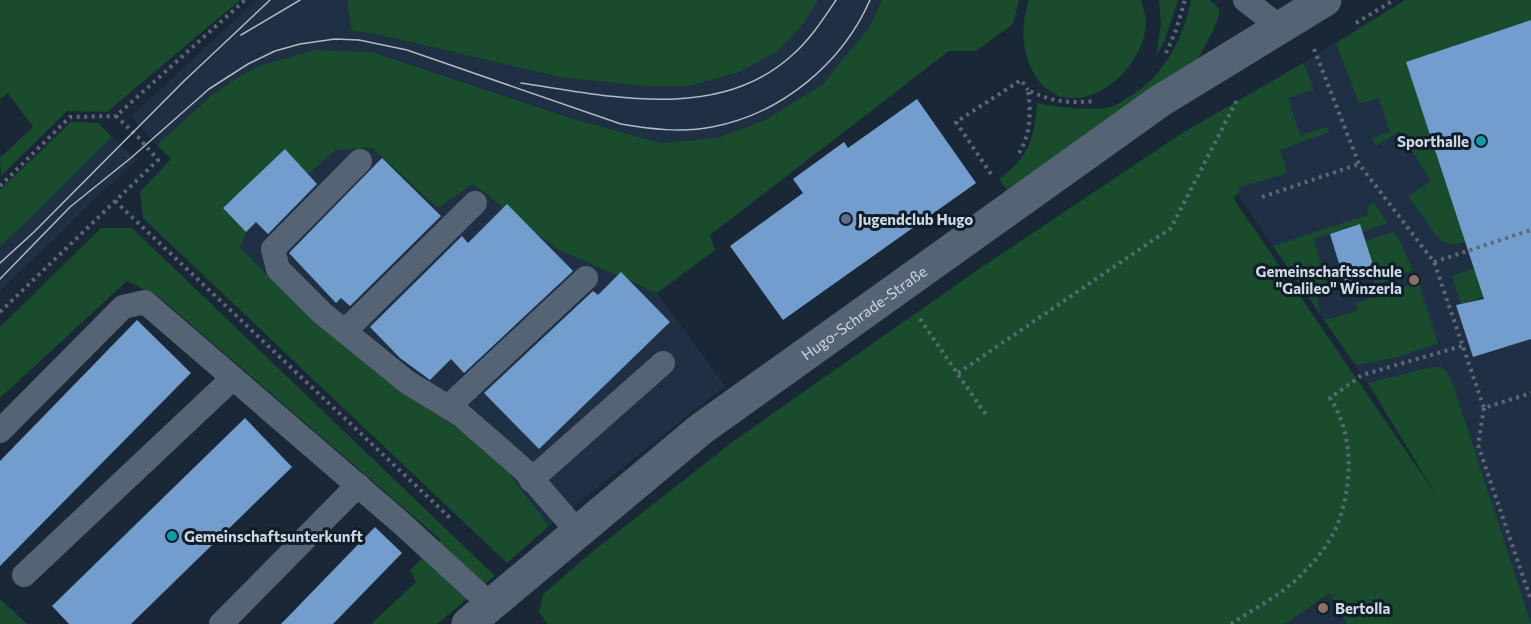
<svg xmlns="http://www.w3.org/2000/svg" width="1531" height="624" viewBox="0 0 1531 624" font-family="Commissioner,sans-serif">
  <rect width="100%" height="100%" fill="#1a2736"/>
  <g fill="#203044">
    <path d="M256,0h91l6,31 24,3 182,43 85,9h44l118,-66 12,-20h64l-12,26 -47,58 -58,36 -48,18 -56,5 -88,-24 -201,-67 -57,-2 -56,16 -22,12 -24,16 -56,51 -26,-28z"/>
    <path d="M1405,0h126v624h-246l168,-116 -261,-380 57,-32z"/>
    <path d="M112,137l25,23 -34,31 -103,100v-45l35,-32z"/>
    <path d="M372,148l66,60 35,-24 84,65 100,44 68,93 -176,140 -42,-55 -45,-40 -73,-47 -77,-64 -72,-74 -17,-38 62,-59 23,25 28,-24z"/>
  </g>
  <g fill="#194c2d">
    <path d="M0,0h240l-133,112 -40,-1 -66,65 -1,-18 33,-31 -25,-34 -8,6z"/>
    <path d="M347,0h471l-12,20 -28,31 -41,22 -49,13h-44l-85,-9 -182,-43 -25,-3z"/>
    <path d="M882,0h137l-6,24 -37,27h-27l-239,184 5,15 -58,43 -100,-44 -84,-65 -35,24 -66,-60 -36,2 -28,24 -23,-24 -62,58 23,24 -6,15 72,73 77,63 73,48 45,40 42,55 -42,37 -364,-345 -3,-26 31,-33 -14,-14 56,-51 24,-16 22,-12 56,-16 57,2 201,67 88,24 56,-5 48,-18 58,-36 47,-58z"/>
    <path d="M1029,0h112c2,7 5,15 5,22 -2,60 -89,114 -117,41 -8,-21 -7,-42 0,-63z"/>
    <path d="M1159,0h19l-14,42 -8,14 5,-31z"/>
    <path d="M1191,0h19l9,9v6l-6,16 -18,33 -187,126 -9,-11c29,-21 36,-41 38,-76 16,4 59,8 74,4 5,-1 11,-6 16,-9 36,-20 56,-58 64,-98z"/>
    <path d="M1405,0h126v20l-125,42 59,180c-25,7 -29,-7 -41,-25 -5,-7 -11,-14 -16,-20l23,-16 -31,-50 -24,15 -4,-8 18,-6 -11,-34 -20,5 -23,-60z"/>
    <path d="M1303,63l11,26 -26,9 12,37 28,-8 1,5 -49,18 7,23 -46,14 -3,7 -5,4 203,297 -68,-112 64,-16h9l6,5 6,12 78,240h-184l-17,-31 -45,31h-737l-9,-12 4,-18 49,-42 143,-112 244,-171 205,-137z"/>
    <path d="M71,122l27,1 14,14 -77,77 -35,32v-56z"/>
    <path d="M1374,203l13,20 -24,9 -3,-8 -47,15 16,49 -13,5 4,21 -47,-68 95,-31 -1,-8z"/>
    <path d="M101,228h31l363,348 -58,48h-66l45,-42 -6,-12 31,-30 -283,-244 -31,-15 -127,117v-71z"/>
    <path d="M1393,232l7,9 13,29 -38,15 -10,-44z"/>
    <path d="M1522,252l9,31 -70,21 -9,-28z"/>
    <path d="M1418,282l20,61 -40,14 -42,8 -32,-45 33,-9 -1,-8z"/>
    <path d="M0,599l27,25h-27z"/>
  </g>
  <g fill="#729dcd">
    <path d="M1531,20v319l-58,18 -17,-52 28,-6 -78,-237z"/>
    <path d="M917,99l59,84 -193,137 -53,-74 73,-53 -10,-14 51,-37 4,6z"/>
    <path d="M285,149l32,35 -49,50 -12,-12 -10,10 -23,-24z"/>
    <path d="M382,158l59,58 -91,90 -9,-8 -5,5 -47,-50z"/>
    <path d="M507,204l66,67 -109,102 -13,-14 -21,21 -30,-22 -30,-31 92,-91 6,7z"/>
    <path d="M1360,224l16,50 -31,9 -15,-49z"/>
    <path d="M621,272l49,50 -131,127 -55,-56 109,-102 5,4z"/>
    <path d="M137,320l54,53 -191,193v-105z"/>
    <path d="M245,418l47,49 -161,157h-62l-17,-18z"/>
    <path d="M375,527l27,26 -69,71h-52z"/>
  </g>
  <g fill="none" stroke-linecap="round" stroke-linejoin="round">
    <g stroke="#5c6875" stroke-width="4" stroke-dasharray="3 4.5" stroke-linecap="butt">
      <path d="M1356,23l38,-23"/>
      <path d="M1314,49l45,115 75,98 50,146 47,-15"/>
      <path d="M1166,53l10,-23 9,-30"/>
      <path d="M1019,153c12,-20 12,-41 9,-63 21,11 41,14 65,11"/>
      <path d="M991,174l-35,-52 65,-42 7,10"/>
      <path d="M0,186l70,-69 46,-1"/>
      <path d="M1262,197l97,-33"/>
      <path d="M115,201l335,317"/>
      <path d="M1434,262l97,-32"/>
      <path d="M0,312l158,-152 -20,-23 -22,-21 129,-116"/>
      <path d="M920,319l66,96"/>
      <path d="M958,373l213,-145 67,-130"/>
      <path d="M1484,408l-6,37 53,155"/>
      <path d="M1231,624c24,-16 52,-30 71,-50 13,-13 25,-27 33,-44 18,-40 20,-95 -5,-132l32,-23 100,-29"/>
    </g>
    <g stroke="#556475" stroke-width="24">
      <path d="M1245,0l35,27"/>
      <path d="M360,161l-87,88 5,20 44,44 85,69 54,33 63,55 54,62"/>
      <path d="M345,331l130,-128"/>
      <path d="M448,407l138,-129"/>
      <path d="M0,431l123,-124 22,-5 255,220 91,83"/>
      <path d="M531,480l132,-117"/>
      <path d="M24,575l209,-197"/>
      <path d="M221,624l137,-139"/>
    </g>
    <path stroke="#556475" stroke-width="33" id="s1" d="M468,624l233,-195 459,-328 165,-101"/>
    <g stroke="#b1bac5" stroke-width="1.5">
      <path d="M241,35l59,-35"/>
      <path d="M521,83c87,13 196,39 269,-26 19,-16 32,-36 46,-57"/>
      <path d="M0,263l34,-31 150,-151 86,-81"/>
      <path d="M0,279l70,-72 62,-50 77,-68 39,-25 27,-13 25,-7 35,-5 24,1 48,10 214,74c29,5 61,9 91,3 69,-13 130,-63 158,-127"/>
    </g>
  </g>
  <g fill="#0f9aa8" stroke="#101d2b" stroke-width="2">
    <circle cx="1481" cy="141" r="6"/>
    <circle cx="172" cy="536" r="6"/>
  </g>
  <circle fill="#5c6f8a" stroke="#101d2b" stroke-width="2" cx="846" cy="219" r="6"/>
  <g fill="#8d6e63" stroke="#101d2b" stroke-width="2">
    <circle cx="1414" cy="280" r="6"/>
    <circle cx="1323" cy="608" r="6"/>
  </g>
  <g text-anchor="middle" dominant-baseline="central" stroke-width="6" stroke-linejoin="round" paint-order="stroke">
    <g font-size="15" font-weight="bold" fill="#cfd7e1" stroke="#101d2b" text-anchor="start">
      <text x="1469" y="141" text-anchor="end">Sporthalle</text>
      <text x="858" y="219">Jugendclub Hugo</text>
      <text x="1402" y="271" text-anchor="end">Gemeinschaftsschule<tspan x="1402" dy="17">"Galileo" Winzerla</tspan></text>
      <text x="184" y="536">Gemeinschaftsunterkunft</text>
      <text x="1335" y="608">Bertolla</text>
    </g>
    <g font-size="15" fill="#cfd7e1" stroke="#101d2b">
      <text stroke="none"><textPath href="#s1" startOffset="504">Hugo-Schrade-Straße</textPath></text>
    </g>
  </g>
</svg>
